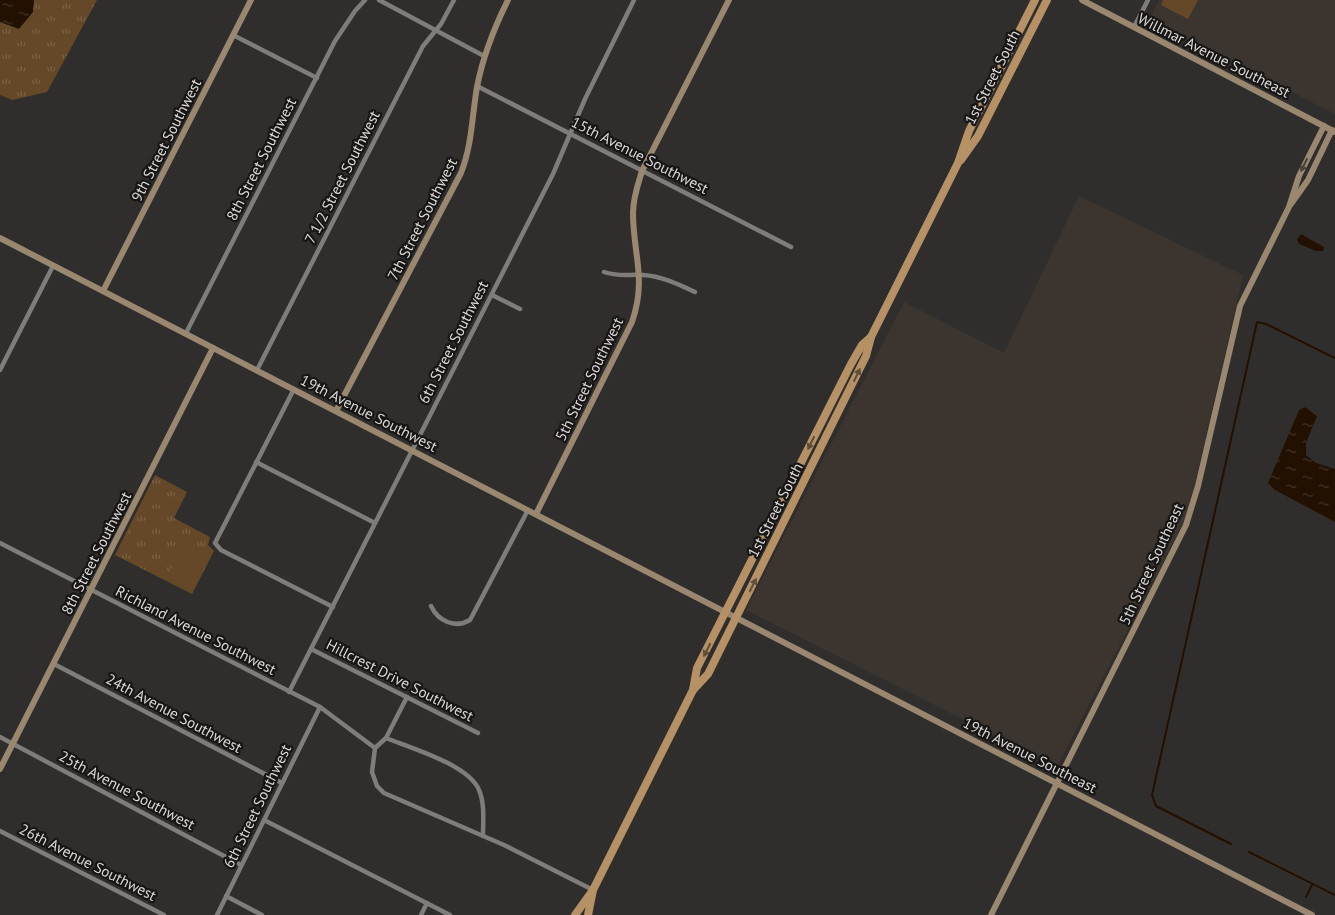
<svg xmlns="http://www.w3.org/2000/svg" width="1335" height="915" viewBox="0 0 1335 915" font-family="'PT Sans',sans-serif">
  <defs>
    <pattern id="grass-tufts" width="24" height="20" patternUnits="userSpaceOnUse" patternTransform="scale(1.25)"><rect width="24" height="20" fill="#654827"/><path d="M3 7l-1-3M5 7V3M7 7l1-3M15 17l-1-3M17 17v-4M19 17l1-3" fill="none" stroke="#7a6246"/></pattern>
    <pattern id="water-ripples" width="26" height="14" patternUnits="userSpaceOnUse" patternTransform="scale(1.25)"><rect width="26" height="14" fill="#210"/><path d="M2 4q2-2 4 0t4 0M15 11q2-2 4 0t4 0" fill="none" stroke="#423324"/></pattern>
  </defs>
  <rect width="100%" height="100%" fill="#302e2c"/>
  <g fill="#3c352f">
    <path d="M1159,0h176v114l-186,-95z"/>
    <path d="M1079,196l164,79 -55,238 -131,254 -311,-157 158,-308 100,51z"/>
  </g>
  <g fill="url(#grass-tufts)">
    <path d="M0,0h97l-50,92 -35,8 -12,-5z"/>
    <path d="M155,475l32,17 -13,26 36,19 -2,8 6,6 -22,43 -77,-39z"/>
  </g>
  <g fill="#654827">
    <path d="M1163,0h35l-10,19 -27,-14z"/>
    <path d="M181,550l11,6 2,-3 14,7 -16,32 -26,-13z"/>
  </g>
  <g fill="url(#water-ripples)">
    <path d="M0,0h34l-1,12 -14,17 -19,-7z"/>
    <path d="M1301,234l23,13 -1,4h-7l-17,-7 -2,-5z"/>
    <path d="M1305,407l12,9 -11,27v12l10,8 19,6v53l-60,-32 -7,-7 31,-73z"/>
  </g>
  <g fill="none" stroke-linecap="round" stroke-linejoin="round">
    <g stroke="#210" stroke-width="2">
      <path d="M1231,844l-75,-38 -4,-11 105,-473 9,2 69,34"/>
      <path d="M1249,852l86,43"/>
      <path d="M1306,897l6,-12"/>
    </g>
    <g stroke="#7f7d7a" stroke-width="4.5">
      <path d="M379,0l105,56"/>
      <path d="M1134,27l14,-27"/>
      <path d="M233,35l84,43"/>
      <path d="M477,86l314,161"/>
      <path d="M604,272c14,5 24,2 39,3 18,1 35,9 52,17"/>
      <path d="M492,295l28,14"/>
      <path d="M186,333l149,-292 20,-30 10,-11"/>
      <path d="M0,370l53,-104"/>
      <path d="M257,370l166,-324 18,-22 13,-24"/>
      <path d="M294,389l-79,154 6,7 112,57"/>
      <path d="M256,462l119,61"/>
      <path d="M0,543l320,164 55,41"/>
      <path d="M431,606c7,15 24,23 39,14l58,-110"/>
      <path d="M311,649l167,84"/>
      <path d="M54,664l228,119"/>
      <path d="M289,692l264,-518 32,-75 49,-99"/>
      <path d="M407,697l-21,41 -11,10 -3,24 5,14 7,7 120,52 89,45"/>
      <path d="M0,737l241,128"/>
      <path d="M386,738c25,10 83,27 93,52 6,14 4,31 4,46"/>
      <path d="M264,820l186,95"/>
      <path d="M0,831l164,84"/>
      <path d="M226,896l36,19"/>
      <path d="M217,915l103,-208"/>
      <path d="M421,915l6,-12"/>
    </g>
    <g stroke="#9a8770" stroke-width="6">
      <path d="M1082,0l253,132"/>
      <path d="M1291,204l17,-24 24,-50"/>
      <path d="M0,238l1312,677"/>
      <path d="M103,291l148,-291"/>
      <path d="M336,411l125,-238c11,-28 11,-57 16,-86 6,-31 17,-59 31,-87"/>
      <path d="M536,514l96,-192c15,-43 1,-68 1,-109 0,-15 5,-29 9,-42l87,-171"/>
      <path d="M0,769l213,-421"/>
      <path d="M991,915l195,-390 12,-39 42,-180 49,-99 10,-31 25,-50"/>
    </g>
    <g stroke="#b69166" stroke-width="8">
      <path d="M961,160l17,-24 69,-136"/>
      <path d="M693,690l4,-22 154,-304 11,-19 9,-8 87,-174 11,-32 66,-131"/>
      <path d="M575,915l18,-25 100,-200 15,-16 158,-318 5,-19"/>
      <path d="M588,915l5,-25"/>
    </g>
  </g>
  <defs><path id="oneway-solid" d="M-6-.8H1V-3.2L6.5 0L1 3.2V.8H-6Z" transform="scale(1.25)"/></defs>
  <use fill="#4b4339" href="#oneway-solid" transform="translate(1304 165) rotate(116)"/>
  <g fill="#5f4d39">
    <use href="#oneway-solid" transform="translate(857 375) rotate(-64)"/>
    <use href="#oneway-solid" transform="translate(811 443) rotate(116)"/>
    <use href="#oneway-solid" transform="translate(753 585) rotate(-63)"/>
    <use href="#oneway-solid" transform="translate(707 650) rotate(117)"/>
  </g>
  <g text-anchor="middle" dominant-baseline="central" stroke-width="4.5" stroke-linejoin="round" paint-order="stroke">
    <g font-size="15" fill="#dbd9d8" stroke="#171615">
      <text transform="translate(1214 55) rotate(27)">Willmar Avenue Southeast</text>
      <text transform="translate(992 77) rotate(-63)">1st Street South</text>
      <text transform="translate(166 140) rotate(-63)">9th Street Southwest</text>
      <text transform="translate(640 155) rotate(27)">15th Avenue Southwest</text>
      <text transform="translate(261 159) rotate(-63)">8th Street Southwest</text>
      <text transform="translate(342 177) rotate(-63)">7 1/2 Street Southwest</text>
      <text transform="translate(422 219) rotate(-63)">7th Street Southwest</text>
      <text transform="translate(453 342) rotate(-63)">6th Street Southwest</text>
      <text transform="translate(589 379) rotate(-64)">5th Street Southwest</text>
      <text transform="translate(369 413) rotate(27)">19th Avenue Southwest</text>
      <text transform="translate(775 510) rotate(-63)">1st Street South</text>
      <text transform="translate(96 553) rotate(-63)">8th Street Southwest</text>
      <text transform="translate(1151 564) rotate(-65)">5th Street Southeast</text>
      <text transform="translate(196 630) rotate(27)">Richland Avenue Southwest</text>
      <text transform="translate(400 680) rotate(27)">Hillcrest Drive Southwest</text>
      <text transform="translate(174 713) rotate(28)">24th Avenue Southwest</text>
      <text transform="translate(1030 755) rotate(27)">19th Avenue Southeast</text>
      <text transform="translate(127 790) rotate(28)">25th Avenue Southwest</text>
      <text transform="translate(257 806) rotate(-64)">6th Street Southwest</text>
      <text transform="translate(88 862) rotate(27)">26th Avenue Southwest</text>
    </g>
  </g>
</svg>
